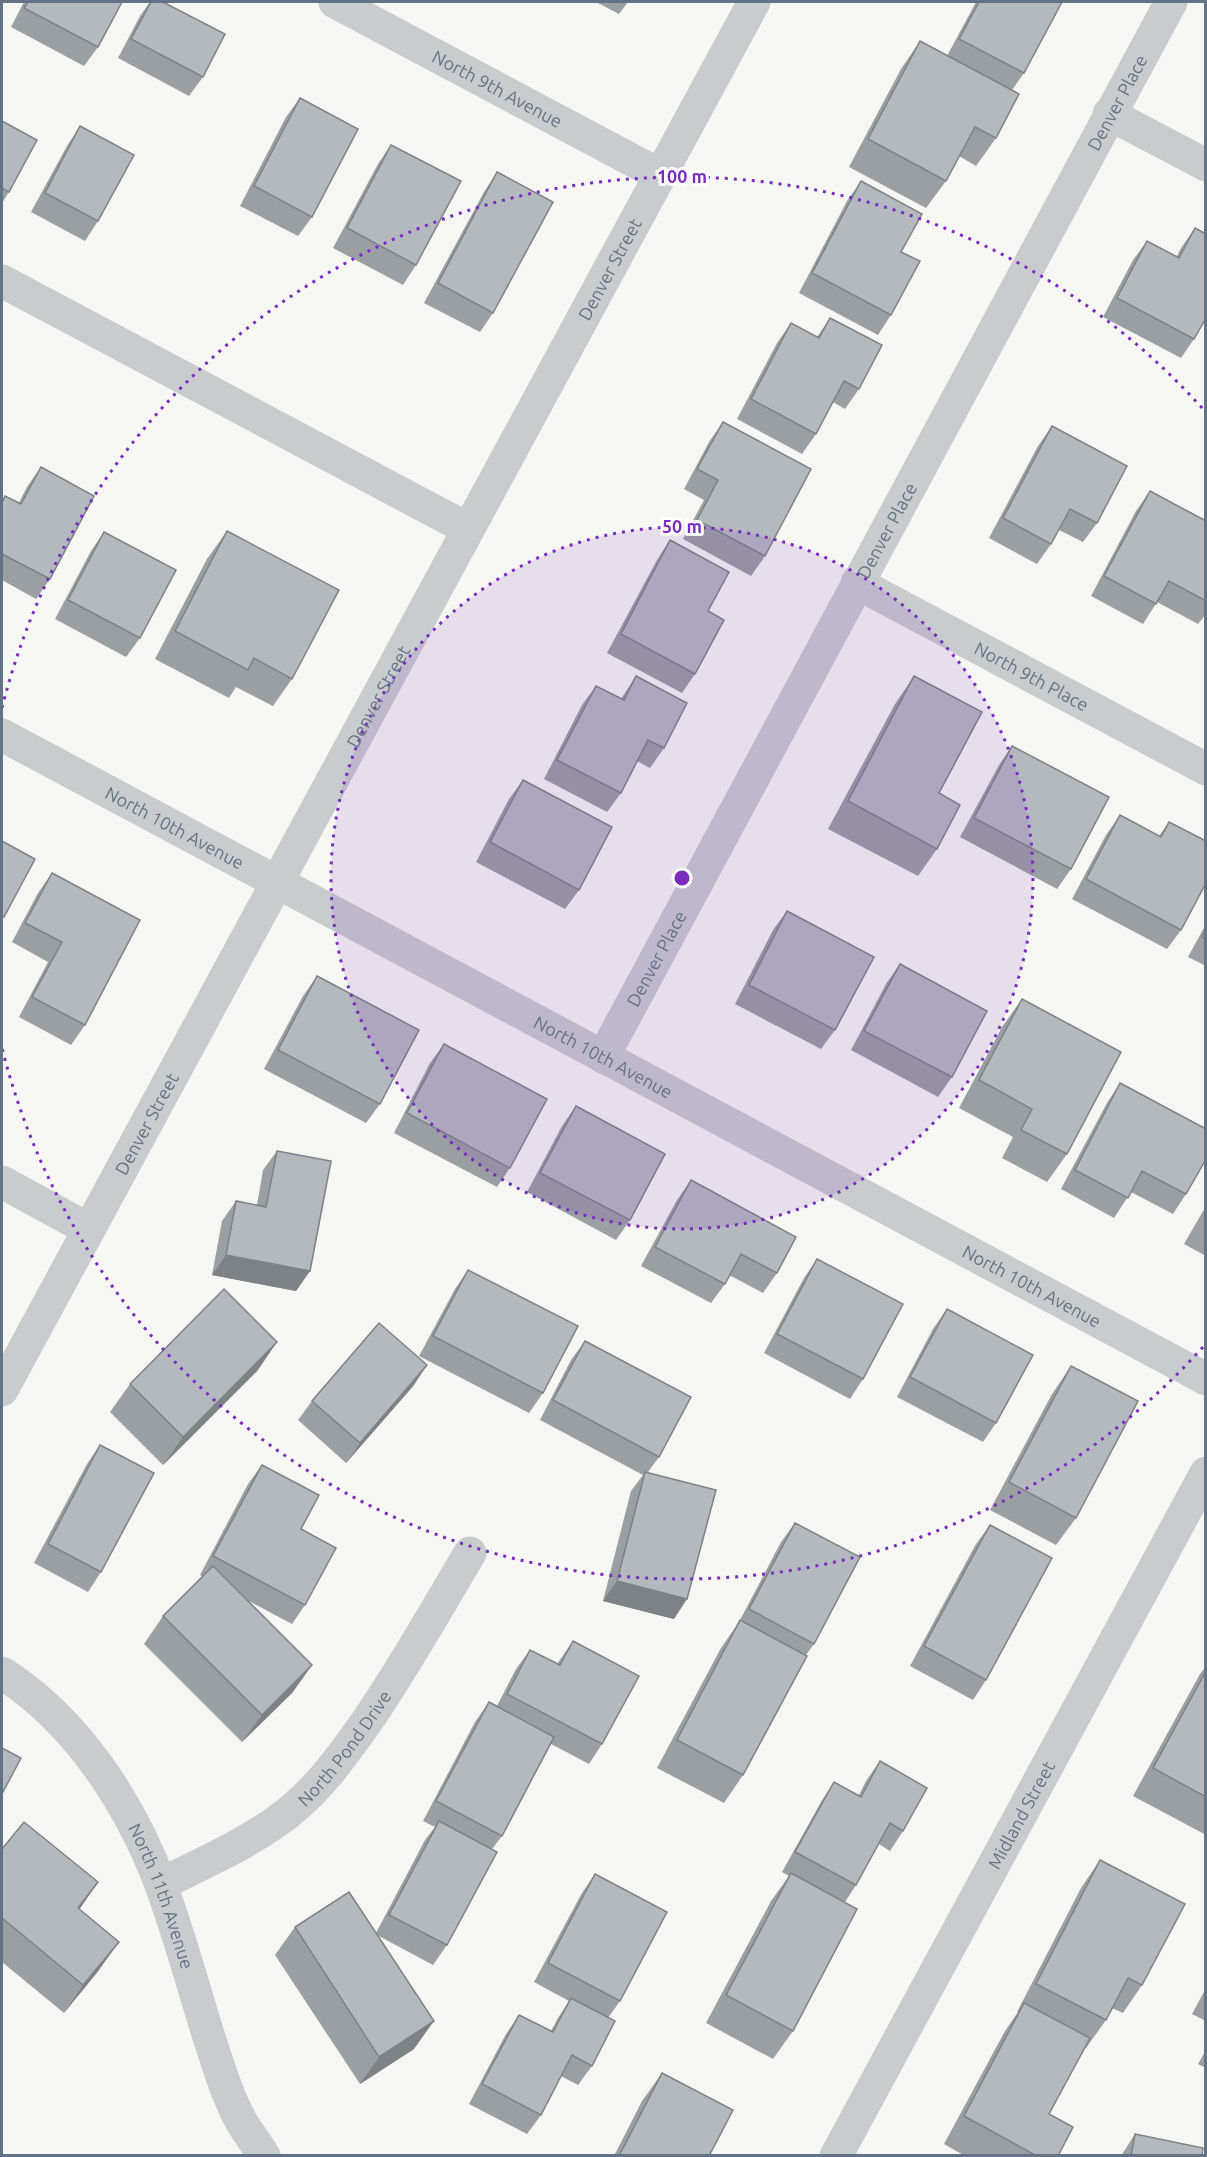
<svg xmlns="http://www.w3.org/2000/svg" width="1207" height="2157" viewBox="0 0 1207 2157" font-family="Ubuntu,sans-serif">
  <rect width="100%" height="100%" fill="#f6f7f3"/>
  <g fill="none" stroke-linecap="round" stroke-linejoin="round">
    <g stroke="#c9cccf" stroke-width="33">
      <path id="s1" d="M335,2l325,173"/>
      <path d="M1109,114l97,51"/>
      <path d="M2,281l466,248"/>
      <path id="s2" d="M857,583l349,186"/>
      <path id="s3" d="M2,735l1204,644"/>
      <path id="s4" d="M603,1057l568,-1055"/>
      <path d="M2,1182l86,47"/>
      <path id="s5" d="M2,1390l752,-1388"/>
      <path id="s6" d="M2,1673c75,48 128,130 159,212 18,49 32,101 48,152 9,28 18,58 32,84 7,12 16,23 23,35"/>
      <path id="s7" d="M161,1884c38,-19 77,-36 112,-60 39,-26 65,-62 92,-100 38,-55 71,-114 105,-171"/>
      <path id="s8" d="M836,2156l370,-683"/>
    </g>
  </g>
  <g fill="#9a9fa4">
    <path d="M24,2h98l-24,45 -14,19 -73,-39z"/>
    <path d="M150,2h13l40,75 -14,19 -71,-38 22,-42z"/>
    <path d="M596,2h32l-9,12z"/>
    <path d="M976,2h86l-38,71 -12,17 -16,48 -20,28 -17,-10 -13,25 -20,27 -77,-41 52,-98 19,-28 27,15z"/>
    <path d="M300,98l12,119 -14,19 -58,-30 46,-89z"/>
    <path d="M2,121l7,71 -7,11z"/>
    <path d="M80,126l18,95 -13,20 -54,-29 36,-66z"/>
    <path d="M391,145l25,120 -13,20 -70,-37 45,-84z"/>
    <path d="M497,172l-4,141 -13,19 -56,-29 60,-111z"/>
    <path d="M861,181l40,71 -10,63 -13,20 -79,-42 48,-92z"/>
    <path d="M1195,228l-1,111 -13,19 -78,-41 30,-57 14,-19 30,15 4,-8z"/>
    <path d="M830,318l29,71 -14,20 -12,-7 -17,32 -14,20 -65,-35 40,-76 14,-20 26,14z"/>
    <path d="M723,422l42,134 -14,20 -68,-37 21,-39 -20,-11 25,-47z"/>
    <path d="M1052,426l45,97 -14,19 -24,-12 -8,14 -14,20 -48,-26 49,-92z"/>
    <path d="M41,467l9,112 -14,20 -34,-19v-79l3,-5 14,7 8,-16z"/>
    <path d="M1150,491l56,30v93l-8,10 -41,-22 -14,22 -52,-28 45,-85z"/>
    <path d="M227,531l65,148 -19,27 -37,-19 -7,11 -74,-39 52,-100z"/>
    <path d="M104,532l36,106 -14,19 -71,-38 36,-68z"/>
    <path d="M670,540l38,71 -13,63 -13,19 -75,-40 50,-93z"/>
    <path d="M636,676l28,72 -14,20 -13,-7 -16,32 -14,19 -63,-33 38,-74 14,-19 25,13z"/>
    <path d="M914,676l25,117 -2,56 -19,27 -90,-47 67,-125z"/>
    <path d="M1012,746l59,123 -14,20 -97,-52 39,-72z"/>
    <path d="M523,780l56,110 -14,19 -89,-47 33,-63z"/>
    <path d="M1120,815l39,21 10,-14 12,108 -14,19 -95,-50 34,-64z"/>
    <path d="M52,873l33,152 -14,20 -52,-28 29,-55 -36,-20 26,-49z"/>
    <path d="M787,911l48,119 -14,19 -86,-45 38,-74z"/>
    <path d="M1206,924v42l-18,-9z"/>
    <path d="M900,964l52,113 -14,20 -87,-47 35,-66z"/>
    <path d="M317,976l63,128 -14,19 -102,-54 39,-73z"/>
    <path d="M1022,999l45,155 -20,28 -45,-24 11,-21 -54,-29 43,-81z"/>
    <path d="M444,1044l66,124 -13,19 -103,-54 36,-70z"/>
    <path d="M1120,1083l66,111 -13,20 -42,-22 -17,26 -53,-29 46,-86z"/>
    <path d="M576,1106l54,114 -14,20 -89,-48 35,-66z"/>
    <path d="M277,1151l33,120 -14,20 -84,-16 10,-54 14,-20 21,4 6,-35z"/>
    <path d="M691,1180l86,93 -14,20 -34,-18 -4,9 -14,19 -70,-37 36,-66z"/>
    <path d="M1206,1206v50l-22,-12z"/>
    <path d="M817,1259l46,120 -13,20 -86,-46 40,-75z"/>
    <path d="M468,1270l75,123 -14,20 -110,-57 36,-67z"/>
    <path d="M947,1309l49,114 -13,19 -86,-45 36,-68z"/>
    <path d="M585,1341l74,116 -11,15 26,147 -71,-18 28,-110 12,-16 -103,-55 31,-60z"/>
    <path d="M1071,1366l5,152 -20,27 -66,-35 62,-116z"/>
    <path d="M258,1370l-95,95 -53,-53 20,-28z"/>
    <path d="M414,1385l-68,78 -48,-43 14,-19z"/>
    <path d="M100,1445l1,127 -13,20 -54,-29 53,-99z"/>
    <path d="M262,1465l39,64 4,76 -13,19 -43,-23 63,64 -20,28 -50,49 -98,-98 19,-28 40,-39 -3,-2 48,-91z"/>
    <path d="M795,1523l19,121 -8,11 -63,120 -19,28 -67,-35 64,-120 18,-26 42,-80z"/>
    <path d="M990,1525l-4,155 -13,20 -63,-34 66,-122z"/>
    <path d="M573,1641l29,103 -13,20 -38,-20 -49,92 -10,13 -45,96 -14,20 -56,-30 37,114 -54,35 -85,-129 20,-28 81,6 49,-93 10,-13 -12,-6 52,-99 14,-20 8,4 19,-37 14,-19 27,14z"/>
    <path d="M1206,1666v169l-73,-39 67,-122z"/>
    <path d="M880,1761l23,70 -13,20 -11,-7 -23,41 -11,17 -52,129 -20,28 -67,-36 65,-122 18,-25 -7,-4 39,-70 13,-20 25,13 7,-14z"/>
    <path d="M2,1849l77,60 20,61 -35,43 -62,-51z"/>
    <path d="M1100,1860l42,125 -19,28 -11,-5 -6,12 -20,28 -2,-1 -35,67 9,42h-93l-21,-12 61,-113 13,-19h-1l64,-124z"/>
    <path d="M595,1874l25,127 -12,17 -16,48 -14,19 -17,-9 -20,39 -14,19 -58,-30 37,-70 13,-19 32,16 7,-13 11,-17 -35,-19 48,-89z"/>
    <path d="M1206,1988v33l-14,-7z"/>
    <path d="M1206,2050v18l-8,-4z"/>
    <path d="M662,2073l47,83h-95l28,-55z"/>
    <path d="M1135,2134l67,22h-81z"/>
  </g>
  <g fill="#7d8286">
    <path d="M226,1255l84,16 -14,20 -84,-16z"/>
    <path d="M277,1342l-19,28 -95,95 20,-28z"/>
    <path d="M427,1365l-13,20 -68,78 14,-20z"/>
    <path d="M617,1581l70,18 -13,20 -71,-18z"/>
    <path d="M312,1665l-20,28 -50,49 20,-27z"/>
    <path d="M98,1882l-19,28 -1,-2z"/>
    <path d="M119,1942l-20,28 -35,43 19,-28z"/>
    <path d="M434,2021l-20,28 -54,35 19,-27z"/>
  </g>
  <g fill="#b3b9bf" stroke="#7d8286" stroke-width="1.5">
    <path d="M28,2h94l-24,45 -74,-39z"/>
    <path d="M151,2h12l62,32 -22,43 -72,-38z"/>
    <path d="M979,2h83l-38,71 -65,-34z"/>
    <path d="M920,41l99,53 -23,44 -21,-11 -29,54 -78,-42z"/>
    <path d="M300,98l58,31 -46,88 -58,-31z"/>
    <path d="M2,121l35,19 -28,52 -7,-4z"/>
    <path d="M80,126l54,29 -36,66 -53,-28z"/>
    <path d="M391,145l70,36 -45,84 -69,-37z"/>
    <path d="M497,172l56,30 -60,111 -55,-30z"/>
    <path d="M861,181l61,33 -21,38 19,9 -29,54 -79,-42z"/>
    <path d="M1195,228l11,6v84l-12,21 -77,-41 30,-57 32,17z"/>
    <path d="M830,318l52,27 -23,44 -15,-8 -28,53 -65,-35 40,-76 28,15z"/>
    <path d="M723,422l88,47 -46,87 -68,-36 21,-40 -21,-11z"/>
    <path d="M1052,426l75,40 -30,57 -27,-14 -19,35 -48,-26z"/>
    <path d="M41,467l53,29 -44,83 -48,-25v-51l3,-7 16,8z"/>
    <path d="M1150,491l56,30v80l-37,-20 -13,23 -52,-28z"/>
    <path d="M227,531l112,59 -47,89 -38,-21 -6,12 -73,-39z"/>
    <path d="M104,532l72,38 -36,68 -72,-38z"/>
    <path d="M670,540l59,32 -21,39 16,9 -29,54 -74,-40z"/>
    <path d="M636,676l51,27 -23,45 -16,-8 -27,53 -64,-33 39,-74 28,14z"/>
    <path d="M914,676l68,36 -43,81 21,12 -23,44 -89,-48z"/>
    <path d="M1012,746l97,51 -38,72 -97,-51z"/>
    <path d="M523,780l89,47 -33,63 -89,-48z"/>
    <path d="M1120,815l41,22 8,-15 37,19v42l-25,47 -95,-51z"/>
    <path d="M2,841l33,18 -31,58 -2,-1z"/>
    <path d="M52,873l88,47 -55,105 -53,-28 30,-55 -37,-19z"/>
    <path d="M787,911l87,46 -39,73 -86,-45z"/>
    <path d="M1206,930v9l-4,-2z"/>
    <path d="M900,964l87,47 -35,66 -88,-46z"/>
    <path d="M317,976l102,54 -39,74 -102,-54z"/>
    <path d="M1022,999l99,53 -54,102 -46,-24 11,-21 -53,-29z"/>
    <path d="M444,1044l103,55 -37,69 -103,-55z"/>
    <path d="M1120,1083l86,46v30l-20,35 -44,-23 -14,27 -53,-28z"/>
    <path d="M576,1106l89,48 -35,66 -90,-47z"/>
    <path d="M277,1151l54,10 -21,110 -84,-16 10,-54 30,6z"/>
    <path d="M691,1180l105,57 -19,36 -36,-19 -16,30 -70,-37z"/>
    <path d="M817,1259l86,45 -40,75 -86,-45z"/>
    <path d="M468,1270l110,56 -35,67 -110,-57z"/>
    <path d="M224,1289l53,53 -94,95 -53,-53z"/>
    <path d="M947,1309l86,46 -37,68 -86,-46z"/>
    <path d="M379,1323l48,42 -67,78 -48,-42z"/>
    <path d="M585,1341l106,56 -32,60 -106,-57z"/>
    <path d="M1071,1366l67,35 -62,117 -67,-36z"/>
    <path d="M100,1445l54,28 -53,99 -53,-28z"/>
    <path d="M262,1465l57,30 -18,34 35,19 -31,57 -92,-49z"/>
    <path d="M645,1472l71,18 -29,109 -70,-18z"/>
    <path d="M795,1523l65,34 -46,87 -65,-35z"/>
    <path d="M990,1525l62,33 -66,122 -62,-34z"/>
    <path d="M213,1566l99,99 -50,50 -99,-99z"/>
    <path d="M740,1620l67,36 -64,119 -66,-35z"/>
    <path d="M573,1641l66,35 -37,68 -95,-50 23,-44 30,15z"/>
    <path d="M1206,1671v126l-53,-29z"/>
    <path d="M489,1702l65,35 -52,99 -66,-35z"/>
    <path d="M2,1748l19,10 -19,36z"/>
    <path d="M880,1761l47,27 -24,43 -13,-8 -34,62 -61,-33 39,-70 27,15z"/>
    <path d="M439,1821l58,31 -50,93 -58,-30z"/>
    <path d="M24,1822l74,60 -20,26 41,34 -36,43 -81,-67v-69z"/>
    <path d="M1100,1860l85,44 -43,81 -14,-7 -22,42 -70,-36z"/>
    <path d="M791,1873l66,36 -64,122 -67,-36z"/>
    <path d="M595,1874l72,38 -47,89 -72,-38z"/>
    <path d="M349,1892l85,129 -55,36 -84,-130z"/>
    <path d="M571,1998l44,23 -23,45 -20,-11 -31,60 -59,-31 37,-69 34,17z"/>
    <path d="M1024,2003l66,35 -41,76 24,13 -15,29h-21l-73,-40z"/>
    <path d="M662,2073l71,37 -24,46h-90z"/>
    <path d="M1135,2134l68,14 -1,8h-71z"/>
  </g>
  <circle cx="682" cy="878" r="351" fill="#7b2cbf" fill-opacity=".12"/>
  <g fill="none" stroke="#7b2cbf" stroke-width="3" stroke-dasharray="3 6">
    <circle cx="682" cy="878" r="351"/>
    <path d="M1203 1347A701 701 0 0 1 2 1048M2 708A701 701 0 0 1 1203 409"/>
  </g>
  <g text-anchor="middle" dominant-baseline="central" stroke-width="6" stroke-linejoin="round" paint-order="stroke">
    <g font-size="18" fill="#637386" stroke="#fff">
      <text stroke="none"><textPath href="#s1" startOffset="184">North 9th Avenue</textPath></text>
      <text stroke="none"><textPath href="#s4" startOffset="1084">Denver Place</textPath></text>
      <text stroke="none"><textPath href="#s5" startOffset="1275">Denver Street</textPath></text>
      <text stroke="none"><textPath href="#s4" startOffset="598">Denver Place</textPath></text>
      <text stroke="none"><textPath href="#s2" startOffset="198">North 9th Place</textPath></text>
      <text stroke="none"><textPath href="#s5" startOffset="789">Denver Street</textPath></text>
      <text stroke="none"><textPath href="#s3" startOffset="196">North 10th Avenue</textPath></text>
      <text stroke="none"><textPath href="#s4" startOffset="112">Denver Place</textPath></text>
      <text stroke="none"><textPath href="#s3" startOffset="682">North 10th Avenue</textPath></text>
      <text stroke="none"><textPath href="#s5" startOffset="303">Denver Street</textPath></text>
      <text stroke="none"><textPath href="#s3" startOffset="1168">North 10th Avenue</textPath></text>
      <text stroke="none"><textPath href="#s7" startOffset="232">North Pond Drive</textPath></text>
      <text stroke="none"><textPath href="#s8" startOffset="388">Midland Street</textPath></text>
      <text stroke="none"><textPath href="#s6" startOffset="280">North 11th Avenue</textPath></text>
    </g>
  </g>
  <circle cx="682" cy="878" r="9" fill="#7b2cbf" stroke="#fff" stroke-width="3"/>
  <g font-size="18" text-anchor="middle" font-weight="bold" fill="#7b2cbf" stroke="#fff" stroke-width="6" stroke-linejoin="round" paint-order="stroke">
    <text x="682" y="183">100 m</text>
    <text x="682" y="533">50 m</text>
  </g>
  <rect width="1207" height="2157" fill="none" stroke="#637386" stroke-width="6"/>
</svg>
